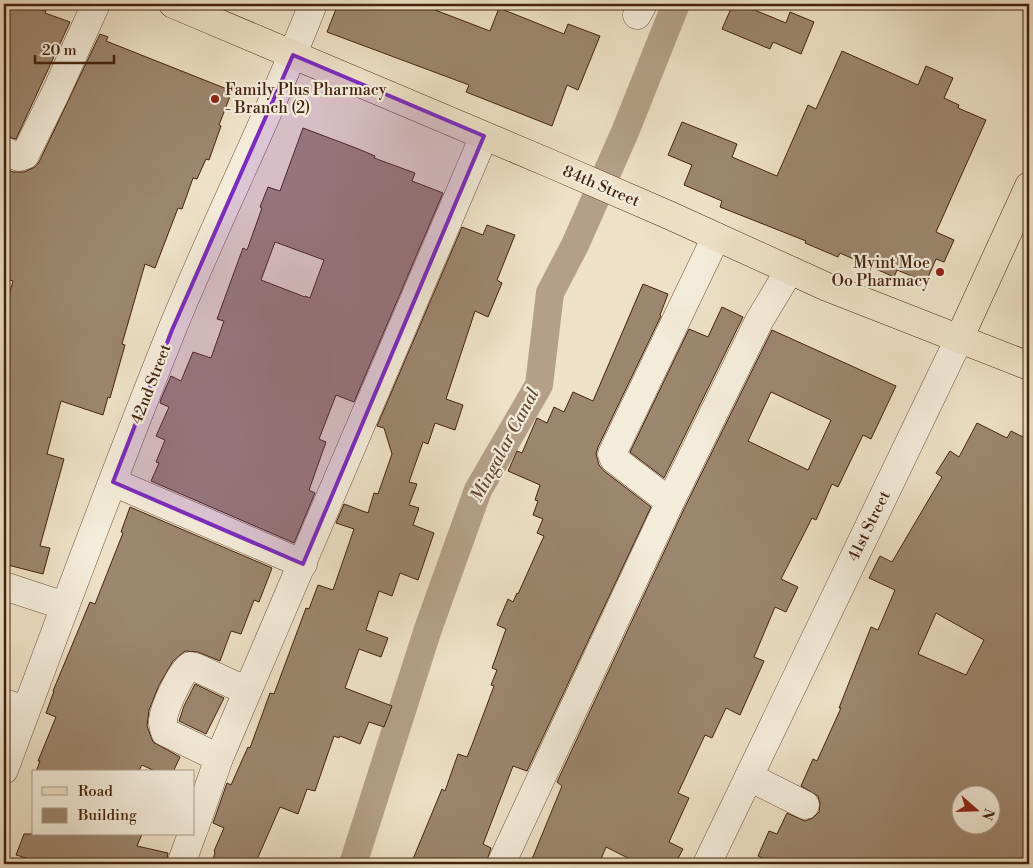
<svg xmlns="http://www.w3.org/2000/svg" width="1033" height="868" viewBox="0 0 1033 868" font-family="'Libre Bodoni',serif">
  <rect width="100%" height="100%" fill="#eee1c7"/>
  <filter id="stains"><feTurbulence type="fractalNoise" baseFrequency=".004" numOctaves="4"/><feColorMatrix values="0 0 0 0 .2 0 0 0 0 .09 0 0 0 0 .02 0 0 0 .5 -.17"/></filter>
  <radialGradient id="worn" r=".72"><stop offset=".6" stop-color="#630" stop-opacity="0"/><stop offset="1" stop-color="#630" stop-opacity=".3"/></radialGradient>
  <g fill="none" stroke-linecap="round" stroke-linejoin="round">
    <path stroke="#b4a088" stroke-width="28" d="M353,864l75,-235 50,-139 61,-105 11,-92 25,-48 50,-113 51,-128"/>
  </g>
  <g fill="#9c866e" stroke="#43230d" fill-rule="evenodd">
    <path d="M4,4h22l20,7 -1,2 25,9 -54,117 -12,-3z"/>
    <path d="M338,4h100l-3,6 55,21 9,-23 65,26 4,-10 32,12 -22,54 -11,-5 -15,41 -86,-34 3,-7 -142,-53z"/>
    <path d="M733,4h7l46,19 4,-11 24,10 -13,32 -28,-12 -3,7 -48,-20z"/>
    <path d="M100,34l8,3 -2,4 126,50 -13,34 2,1 -12,34 -3,-1 -9,20 -4,-1 -11,31 -4,-1 -23,60 -10,-4 -23,80 3,1 -15,53 -2,-1 -5,18 -42,-14 -14,53 17,5 -24,87 10,2 -7,26 -39,-10v-251l9,-32 -9,-3v-110l9,4h11l11,-5 4,-5z"/>
    <path d="M842,51l76,34 8,-19 27,12 -9,20 15,7 -1,3 28,12 -50,112 18,8 -10,22 -8,-3 -10,23 -29,-12 -3,7 -54,-24 -2,4 -33,-14 1,-2 -86,-34 2,-6 -38,-16 8,-20 -24,-10 14,-33 55,22 -5,13 45,19 31,-71 8,4z"/>
    <path d="M303,128l53,20 19,8 -1,2 41,15 -3,8 31,12 -89,209 -18,-7 -17,44 7,3 -17,48 6,3 -21,50 -143,-62 8,-18 -3,-1 9,-22 -9,-4 13,-29 -9,-4 1,-4 10,-23 10,5 12,-29 18,6 13,-37 -7,-2 26,-71 4,2 15,-42 -2,-1 8,-20 12,4zM275,242l49,18 -14,38 -5,-2v1l-44,-17z"/>
    <path d="M487,225l28,10 -18,45 5,3 -14,34 -13,-6 -29,88 17,6 -8,25 -20,-7 -7,21 -5,-2 -14,40 8,2 -8,21 10,3 -6,17 21,8 -16,47 -18,-7 -8,23 -13,-5 -13,39 22,8 -7,19 -22,-8 -14,39 47,18 -8,21 -15,-5 -9,22 -20,-8 -1,2 -5,-2 -19,55 -8,-2 -9,25 -18,-7 -25,57h-43l3,-12 -1,-1 10,-23 -11,-5 14,-40 4,2 17,-38 2,1 20,-55 4,1 32,-86 3,1 9,-24 15,5 21,-61 -18,-6 8,-19 24,9 6,-20 4,1 14,-40 -8,-26 -7,-2 85,-199 21,8z"/>
    <path d="M643,284l25,10 -8,21 1,1 -63,131 -2,7 3,11 5,6 47,36 -124,264 -14,-5 -30,78 8,4 -5,16h-60l-13,-5 29,-70 3,2 13,-37 9,3 5,-12 22,-59 -3,-1 6,-15 -5,-2 14,-39 -9,-4 11,-26 5,3 4,-9 1,1 26,-58 -7,-3 6,-14 -10,-4 5,-14 -3,-1 5,-15 -32,-14 9,-20 5,2 15,-35 10,5 7,-16 10,5 9,-20 20,9z"/>
    <path d="M722,307l21,10 -79,161 -34,-26 59,-123 19,8z"/>
    <path d="M772,330l124,56 -25,53 -8,-4 -25,52 -6,-3 -16,36 -4,-2 -31,61 17,8 -12,25 -11,-5 -21,50 10,4 -24,54 -14,-7 -14,30 -7,-3 -27,58 11,5 -20,44 14,7 -8,15h-35l-34,-17 -7,17h-81l2,-4 10,4 32,-78 -5,-4 127,-273zM771,392l60,28 -23,50 -60,-29z"/>
    <path d="M977,423l30,15 4,-7 18,9v424h-253l-18,-8 11,-25 8,3 10,-21 18,8 8,-3 6,-6 1,-8 -2,-8 -17,-10 12,-27 4,2 24,-53h-2l32,-81 7,3 17,-40 -26,-12 11,-22 12,6 50,-85 -6,-4 14,-22 9,6zM936,613l48,27 -18,35 -48,-21zM960,796h30v30h-30z"/>
    <path d="M130,507l142,61 -13,34 -5,-2 -13,34 -10,-3 -11,30 -22,-9 -13,-1 -12,10 -14,24 -10,25 -2,16 6,16 27,15 -7,15h-16l-15,-7 -4,7h-102l4,-11h-2l18,-44 -10,-4 8,-22h-1l37,-89 5,2 28,-71 -2,-1z"/>
    <path d="M195,684l29,14 -18,36 -27,-13 5,-15z"/>
    <path d="M24,834h118l-5,12 31,7 -2,11h-120l-30,-9z"/>
  </g>
  <g fill="none" stroke-linecap="round" stroke-linejoin="round">
    <defs>
      <g id="minor">
        <path d="M637,15l6,-11"/>
        <path d="M4,151l15,6 6,-2 31,-63 40,-88"/>
        <path d="M113,482l190,82"/>
        <path d="M670,502l-56,-43 -2,-5 104,-217"/>
        <path d="M4,586l61,20"/>
        <path d="M4,703l22,7"/>
        <path d="M219,758l-54,-26c-1,-4 -3,-8 -2,-12 1,-12 17,-47 27,-54l5,1 52,24"/>
        <path d="M4,770c54,-146 109,-293 167,-438 45,-111 99,-217 142,-328"/>
        <path d="M749,777l56,28"/>
        <path d="M194,829l25,-71 265,-622"/>
        <path d="M181,864l11,-30"/>
        <path d="M501,864l169,-362 89,-181 30,-50"/>
        <path d="M707,864l252,-525"/>
      </g>
      <g id="major">
        <path d="M173,4l376,159 122,53 156,71 202,79"/>
        <path d="M959,339l70,-153"/>
      </g>
    </defs>
    <use href="#minor" stroke="#6e523c" stroke-width="29"/>
    <use href="#major" stroke="#43230d" stroke-width="29"/>
    <use href="#minor" stroke="#f4ecdb" stroke-width="28"/>
    <use href="#major" stroke="#eee1c7" stroke-width="28"/>
  </g>
  <path fill="#7b2cbf" fill-opacity="0.2" stroke="#7b2cbf" stroke-width="4" stroke-linejoin="round" d="M293,55l191,81 -181,428 -190,-82 59,-152z"/>
  <g fill="#8f2418" stroke="#f4ecdb" stroke-width="2">
    <circle cx="215" cy="99" r="5"/>
    <circle cx="940" cy="272" r="5"/>
  </g>
  <g text-anchor="middle" dominant-baseline="central" stroke-width="4.5" stroke-linejoin="round" paint-order="stroke">
    <g font-size="16" fill="#43230d" stroke="#f4ecdb" text-anchor="start">
      <text x="225" y="90">Family Plus Pharmacy<tspan x="225" dy="18">- Branch (2)</tspan></text>
      <text x="930" y="263" text-anchor="end">Myint Moe<tspan x="930" dy="18">Oo Pharmacy</tspan></text>
    </g>
    <g font-size="16" fill="#43230d" stroke="#f4ecdb">
      <text transform="translate(601 186) rotate(23)">84th Street</text>
      <text transform="translate(151 384) rotate(-69)">42nd Street</text>
      <text transform="translate(869 526) rotate(-64)">41st Street</text>
    </g>
    <g font-size="18" font-style="italic" fill="#654832" stroke="#f4ecdb">
      <text transform="translate(505 445) rotate(-62)">Mingalar Canal</text>
    </g>
  </g>
  <rect width="1033" height="868" fill="none" stroke="#eee1c7" stroke-width="20"/>
  <rect x="5" y="5" width="1023" height="858" fill="none" stroke="#43230d" stroke-width="2.5"/>
  <rect x="10" y="10" width="1013" height="848" fill="none" stroke="#43230d"/>
  <rect x="32" y="770" width="162" height="65" fill="#f4ecdb" stroke="#ad9c89"/>
  <rect x="42" y="787" width="25" height="8" fill="#eee1c7" stroke="#ad9c89"/>
  <text x="78" y="796" font-size="15" fill="#43230d">Road</text>
  <rect x="42" y="808" width="25" height="15" fill="#9c866e" stroke="#ad9c89"/>
  <text x="78" y="820" font-size="15" fill="#43230d">Building</text>
  <g transform="translate(976 810) rotate(110)"><circle r="24" fill="#f4ecdb" stroke="#ad9c89"/>
  <path d="M0-4L9 19L0 12L-9 19Z" fill="#8f2418"/>
  <text y="-8" font-size="14" font-weight="bold" text-anchor="middle" fill="#43230d">N</text>
  </g>
  <path d="M35 55v8h79v-8" fill="none" stroke="#43230d" stroke-width="2.5"/>
  <text x="42" y="55" font-size="15" fill="#43230d" stroke="#f4ecdb" stroke-width="4" paint-order="stroke">20 m</text>
  <rect width="100%" height="100%" filter="url(#stains)"/>
  <rect width="100%" height="100%" fill="url(#worn)"/>
</svg>
